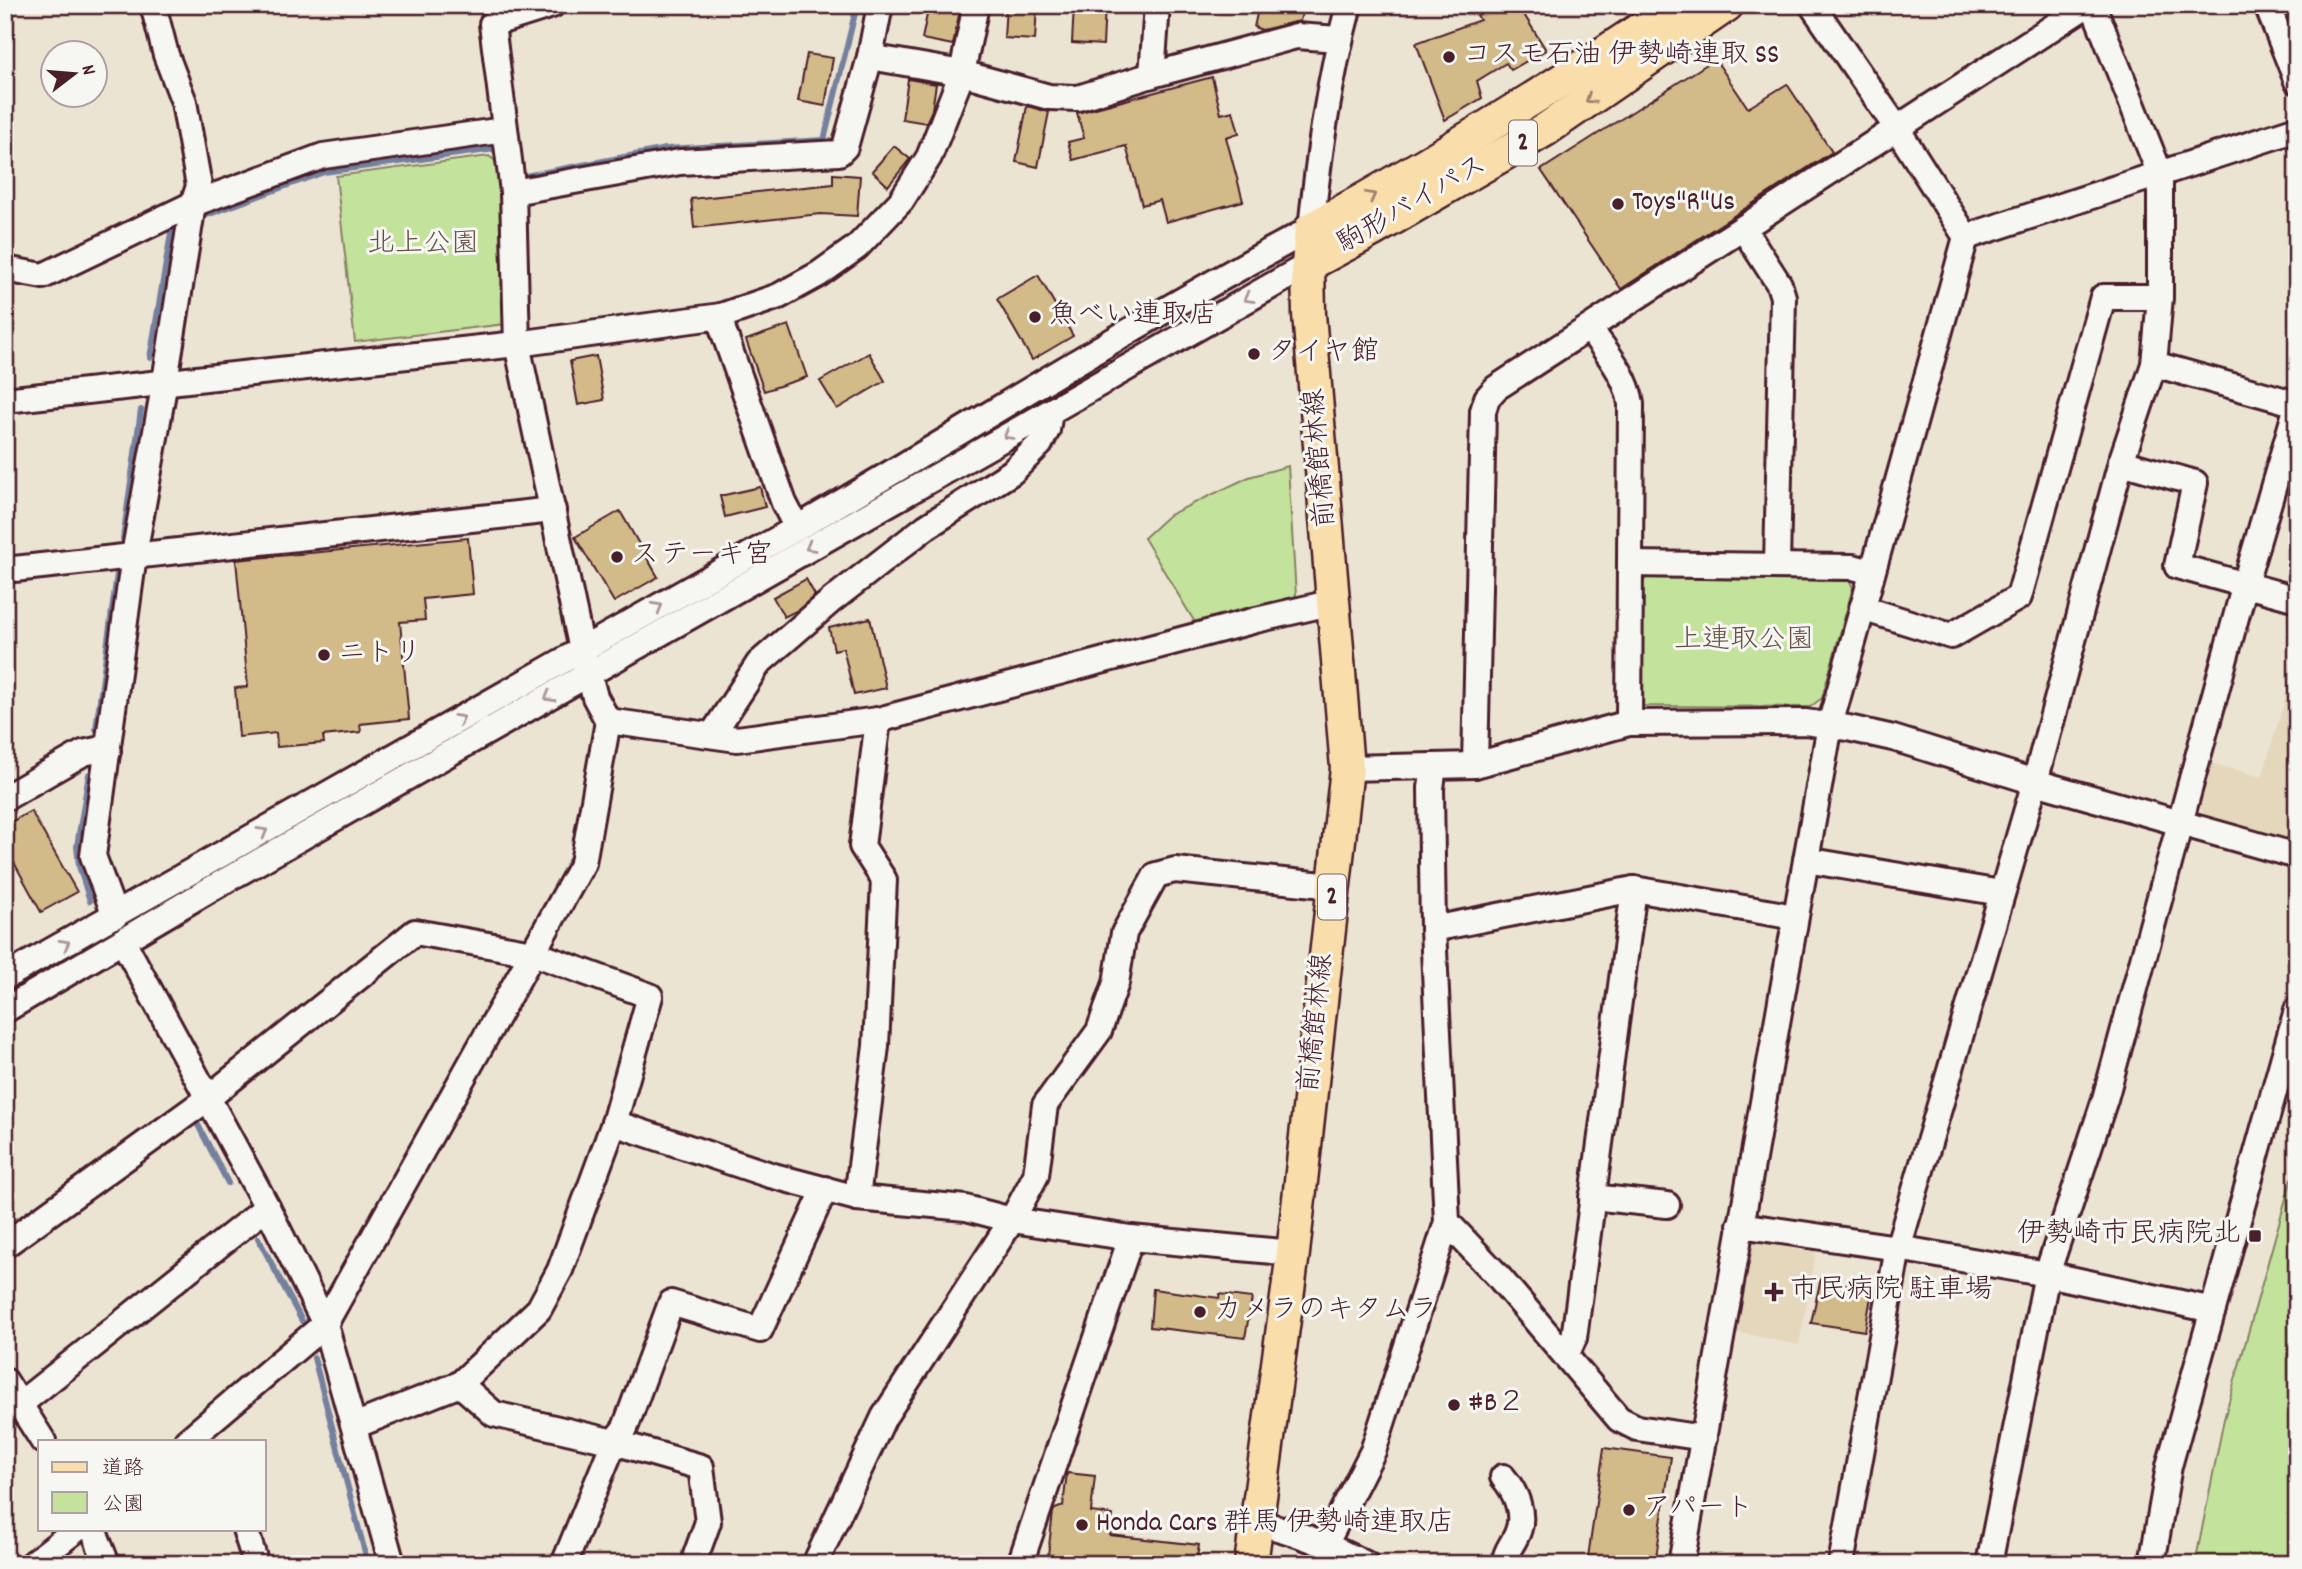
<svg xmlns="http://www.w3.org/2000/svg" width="2302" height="1569" viewBox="0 0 2302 1569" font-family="Dekko,'Klee One',sans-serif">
  <rect width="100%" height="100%" fill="#ece4d2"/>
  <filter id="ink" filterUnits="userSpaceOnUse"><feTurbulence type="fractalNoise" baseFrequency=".0143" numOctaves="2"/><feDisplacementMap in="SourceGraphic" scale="14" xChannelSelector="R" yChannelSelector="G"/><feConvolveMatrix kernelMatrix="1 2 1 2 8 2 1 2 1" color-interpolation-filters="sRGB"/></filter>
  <g filter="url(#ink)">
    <g fill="#e4d7bc">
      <path d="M2297,658v183l-93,-26 -6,-13 9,-40 55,15z"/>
      <path d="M1747,1241l69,11 -17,93 -67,-14z"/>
    </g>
    <g fill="#c3e39c" stroke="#868164" stroke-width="2">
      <path d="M489,156l10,8 6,160 -150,18 -19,-166z"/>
      <path d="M1288,466l8,130 -100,28 -52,-86 25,-23 80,-38z"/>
      <path d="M1649,576l200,5 4,6 -31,111 -12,9 -166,-1 -4,-7 1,-116z"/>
      <path d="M2297,1159v405h-102l29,-145z"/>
    </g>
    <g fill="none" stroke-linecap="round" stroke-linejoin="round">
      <g stroke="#75809f" stroke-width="6">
        <path d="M525,176l141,-27 158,-9 33,-135"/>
        <path d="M196,219l128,-47 171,-23"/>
        <path d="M150,358l22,-131 7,-2"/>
        <path d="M123,539l18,-129"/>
        <path d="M96,729l21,-155"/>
        <path d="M89,774l-12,72 2,20 11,35"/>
        <path d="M198,1125l30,58"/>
        <path d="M258,1238l44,83"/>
        <path d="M314,1358l54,206"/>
      </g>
    </g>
    <g fill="#d3ba89" stroke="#4a1f2b" stroke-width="2">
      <path d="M929,5h32l-8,40 -31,-6z"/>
      <path d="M1006,5h31l-2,35 -31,-2z"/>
      <path d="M1074,5h31l-2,40 -31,-2z"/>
      <path d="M1259,5h45l-4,16 -38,9 -8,-3z"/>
      <path d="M1471,5h47l28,45 -35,20 -5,-7 -29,18 5,17 -37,22 -29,-77 64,-23z"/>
      <path d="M807,54l26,4 -8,48 -27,-5z"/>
      <path d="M1715,59l33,49 39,-24 45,68 -211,137 -80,-119z"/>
      <path d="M1212,77l9,37 12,-3 6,22 -13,4 17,64 -77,21 -6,-22 -18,5 -16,-59 -53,14 -5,-18 16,-4 -7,-25z"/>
      <path d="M908,79l28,5 -4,26 -6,13 -24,-4z"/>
      <path d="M1027,106l22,6 -11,55 -22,-5z"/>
      <path d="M894,146l16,13 -22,27 -16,-15z"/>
      <path d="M833,174l27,2 -3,40 -37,-2 -126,14 -3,-29 142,-15z"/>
      <path d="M1038,275l35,61 -41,24 -35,-61z"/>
      <path d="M789,325l18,52 -43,14 -18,-51z"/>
      <path d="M869,353l16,28 -48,28 -17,-28z"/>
      <path d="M596,356l8,44 -26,5 -8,-44z"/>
      <path d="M760,487l5,20 -40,10 -5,-21z"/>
      <path d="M620,511l38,66 -44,25 -39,-65z"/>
      <path d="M468,538l5,56 -50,5 2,21 -25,2 9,97 -49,5 1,8 -38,4 1,7 -47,4 -1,-14 -37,4 -4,-49 13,-1 -12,-127z"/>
      <path d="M806,579l9,16 -17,15 -14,7 -11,-20z"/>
      <path d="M870,618l16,70 -32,7 -11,-47 -9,2 -5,-22z"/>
      <path d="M31,811l46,81 -36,20 -36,-66v-21z"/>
      <path d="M1821,1278l51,13 -7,40 -54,-8z"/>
      <path d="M1153,1289l66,9 1,-4 32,4 -7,40 -95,-11z"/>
      <path d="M1604,1448l67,9 -16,107h-68z"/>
      <path d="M1067,1473l28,3 -4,36 22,3 -3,20 89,10 -3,19h-149l6,-52 2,-3 8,-3z"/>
    </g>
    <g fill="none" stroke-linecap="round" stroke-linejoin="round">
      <defs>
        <g id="minor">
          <path d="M2267,5l30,76"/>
          <path d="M870,57l92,16 87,24 29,1 74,-23 144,-39 43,3"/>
          <path d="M1152,75l5,-70"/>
          <path d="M513,192l167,-30 159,-9 6,-6 25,-90 10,-52"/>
          <path d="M1743,228l36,56 4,13 -6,268"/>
          <path d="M1966,237l331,-108"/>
          <path d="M5,269l38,7 150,-72 130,-48 181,-26"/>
          <path d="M721,316l2,14 61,173 13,25"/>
          <path d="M1590,329c16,23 37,46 41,75l-2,319"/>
          <path d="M2154,364l143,40"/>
          <path d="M5,400l512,-56 204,-28 58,-20 40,-22 38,-27 44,-46 28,-44 33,-84 14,-68"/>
          <path d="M2121,462l74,21 -18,83 120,33"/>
          <path d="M1630,564l223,3 19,5"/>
          <path d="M5,570l548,-60"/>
          <path d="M1862,608l89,28 68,-39 84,-300h57"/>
          <path d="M608,721l129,18 141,-19 378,-100 78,-18"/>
          <path d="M712,735l47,-72 73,-63 94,-73 86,-55 28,-28 7,-14 3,-18"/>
          <path d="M1475,765l8,-354 4,-13 9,-10 591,-383"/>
          <path d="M1347,768l128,-3 154,-42 176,-1 43,6 45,10 142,44 262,74"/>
          <path d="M5,798l78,-45 14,-3 11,1"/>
          <path d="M1806,860l195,33"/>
          <path d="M115,916l-22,-60 41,-301 31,-174 28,-177 6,-18 -15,-84 -18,-47 -13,-50"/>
          <path d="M1433,929l201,-40 161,28"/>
          <path d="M123,941l144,266 58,117 67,240"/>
          <path d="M5,977l792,-449c172,-99 339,-206 514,-299 8,-76 18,-150 38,-224"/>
          <path d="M5,1010l202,-119 1101,-626"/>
          <path d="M614,1123l156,52 87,23 109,10 46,12 119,18 162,15"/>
          <path d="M1592,1197l75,8"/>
          <path d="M857,1198l19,-152 8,-166 -22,-34 16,-126"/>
          <path d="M1447,1222l51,54 121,143 18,9 67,10"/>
          <path d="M1740,1225l158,23 149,26 166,36"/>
          <path d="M5,1245l202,-146 208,-167 118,21 117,43 -36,127 -54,147 -21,39 -79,75 -106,42"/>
          <path d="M1566,1356l8,-18 60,-449"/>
          <path d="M5,1381l38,60"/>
          <path d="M460,1384l34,30 120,28 87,25 7,55 -12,33"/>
          <path d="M20,1404l247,-197"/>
          <path d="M187,1441l138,-117 258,-461 25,-142 -13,-24 -13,-47 -65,-306 -4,-152 -21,-168 60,-19"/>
          <path d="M1503,1477c12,14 23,37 14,57 -5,12 -11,15 -13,30"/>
          <path d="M1256,1523c39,7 74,24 110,41"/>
          <path d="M93,1529l14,35"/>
          <path d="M245,1529l11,35"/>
          <path d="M1325,1545l48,-94 74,-229 -14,-293 -2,-141 3,-22"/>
          <path d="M32,1564l45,-35"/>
          <path d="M564,1564l50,-122 11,-14 46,-125 89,27 65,-141"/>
          <path d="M815,1564l69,-147 128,-197 24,-45 9,-70 54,-74 17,-48 8,-50 32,-58 19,-5 159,16"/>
          <path d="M1020,1564l111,-326"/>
          <path d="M1681,1564l149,-839 136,-488 -70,-110 -84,-122"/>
          <path d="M1841,1564l57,-316 137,-466 86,-320 33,-98 6,-67v-123l-67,-169"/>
          <path d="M1989,1564l58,-290 58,-175 140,-515 52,-178"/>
          <path d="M2152,1564l17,-98 128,-456"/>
        </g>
        <g id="major">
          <path d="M1308,265l65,-35 172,-100 182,-125"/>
          <path d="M1251,1564l42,-311 54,-485 -38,-454 -1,-49 3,-36c126,-69 247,-144 365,-224"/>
        </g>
      </defs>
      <use href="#minor" stroke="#4a1f2b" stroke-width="30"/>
      <use href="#major" stroke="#4a1f2b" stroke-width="37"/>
      <use href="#minor" stroke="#f6f6f2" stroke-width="24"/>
      <use href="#major" stroke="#f9deab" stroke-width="32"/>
    </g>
    <defs><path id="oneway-chevron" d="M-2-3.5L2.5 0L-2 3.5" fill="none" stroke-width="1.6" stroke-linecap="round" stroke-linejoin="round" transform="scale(1.75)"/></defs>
    <g stroke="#a27e6b">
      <use href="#oneway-chevron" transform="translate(1590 99) rotate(146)"/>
      <use href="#oneway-chevron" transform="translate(1371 196) rotate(-29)"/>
    </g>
    <g stroke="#a99598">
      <use href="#oneway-chevron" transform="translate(1248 298) rotate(150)"/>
      <use href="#oneway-chevron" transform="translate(1008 435) rotate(150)"/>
      <use href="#oneway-chevron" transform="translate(810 547) rotate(150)"/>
      <use href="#oneway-chevron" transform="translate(658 607) rotate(-30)"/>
      <use href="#oneway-chevron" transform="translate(549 697) rotate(150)"/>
      <use href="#oneway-chevron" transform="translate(460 719) rotate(-30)"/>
      <use href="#oneway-chevron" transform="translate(263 832) rotate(-30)"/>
      <use href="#oneway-chevron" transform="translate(65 944) rotate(-29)"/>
    </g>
  </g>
  <g fill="#4a1f2b" stroke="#f6f6f2" stroke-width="2.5">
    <circle cx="1449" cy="57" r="7"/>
    <circle cx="1618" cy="204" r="7"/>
    <circle cx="1035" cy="317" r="7"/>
    <circle cx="1254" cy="354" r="7"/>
    <circle cx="617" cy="557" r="7"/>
    <circle cx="324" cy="655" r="7"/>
    <rect x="2248" y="1229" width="14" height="14" rx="3.5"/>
    <path d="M1770.5 1281.5h7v7h7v7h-7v7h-7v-7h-7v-7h7z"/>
    <circle cx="1200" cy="1312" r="7"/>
    <circle cx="1454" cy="1405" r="7"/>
    <circle cx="1629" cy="1510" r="7"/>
    <circle cx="1082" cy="1525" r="7"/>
  </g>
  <g text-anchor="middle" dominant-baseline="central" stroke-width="6" stroke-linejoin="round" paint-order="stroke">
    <g fill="#f6f6f2" stroke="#7e6067" stroke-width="2">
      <rect x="1509" y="120.5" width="28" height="45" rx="5"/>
      <rect x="1318" y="874.5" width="28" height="45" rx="5"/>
    </g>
    <g font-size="26" font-weight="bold" fill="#4a1f2b">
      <text x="1523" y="143">2</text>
      <text x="1332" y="897">2</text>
    </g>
    <g font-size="28" fill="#4a1f2b" stroke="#f6f6f2" text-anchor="start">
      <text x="1463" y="57">コスモ石油 伊勢崎連取 SS</text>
      <text x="1632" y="204">Toys"R"Us</text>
      <text x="1049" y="317">魚べい連取店</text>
      <text x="1268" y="354">タイヤ館</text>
      <text x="631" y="557">ステーキ宮</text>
      <text x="338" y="655">ニトリ</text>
      <text x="2241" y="1236" text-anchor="end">伊勢崎市民病院北</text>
      <text x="1790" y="1292">市民病院 駐車場</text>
      <text x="1214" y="1312">カメラのキタムラ</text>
      <text x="1468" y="1405">#B２</text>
      <text x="1643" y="1510">アパート</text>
      <text x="1096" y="1525">Honda Cars 群馬 伊勢崎連取店</text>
    </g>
    <g font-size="28" fill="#4a1f2b" stroke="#f6f6f2">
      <text transform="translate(1413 206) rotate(-30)">駒形バイパス</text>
      <text transform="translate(1322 458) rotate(-95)">前橋館林線</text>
      <text transform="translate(1318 1023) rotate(-84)">前橋館林線</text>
    </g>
    <g font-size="28" fill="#685047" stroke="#f6f6f2">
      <text x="423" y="246">北上公園</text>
      <text x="1744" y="642">上連取公園</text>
    </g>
  </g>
  <rect width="2302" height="1569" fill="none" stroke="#f6f6f2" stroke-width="28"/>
  <rect x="14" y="14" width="2274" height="1541" fill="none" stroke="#4a1f2b" stroke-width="2.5" filter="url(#ink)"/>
  <rect x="38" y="1440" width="228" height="91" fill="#f6f6f2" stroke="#b1a0a2" stroke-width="2"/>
  <rect x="52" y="1462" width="35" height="10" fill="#f9deab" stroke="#b1a0a2" stroke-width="2"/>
  <text x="102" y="1474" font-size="21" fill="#4a1f2b">道路</text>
  <rect x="52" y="1492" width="35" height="21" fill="#c3e39c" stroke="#b1a0a2" stroke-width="2"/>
  <text x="102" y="1510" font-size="21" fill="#4a1f2b">公園</text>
  <g transform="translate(74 74) rotate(74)"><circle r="33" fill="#f6f6f2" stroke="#b1a0a2" stroke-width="2"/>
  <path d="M0-5L12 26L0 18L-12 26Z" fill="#4a1f2b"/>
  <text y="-10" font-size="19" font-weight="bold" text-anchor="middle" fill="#4a1f2b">N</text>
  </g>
</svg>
